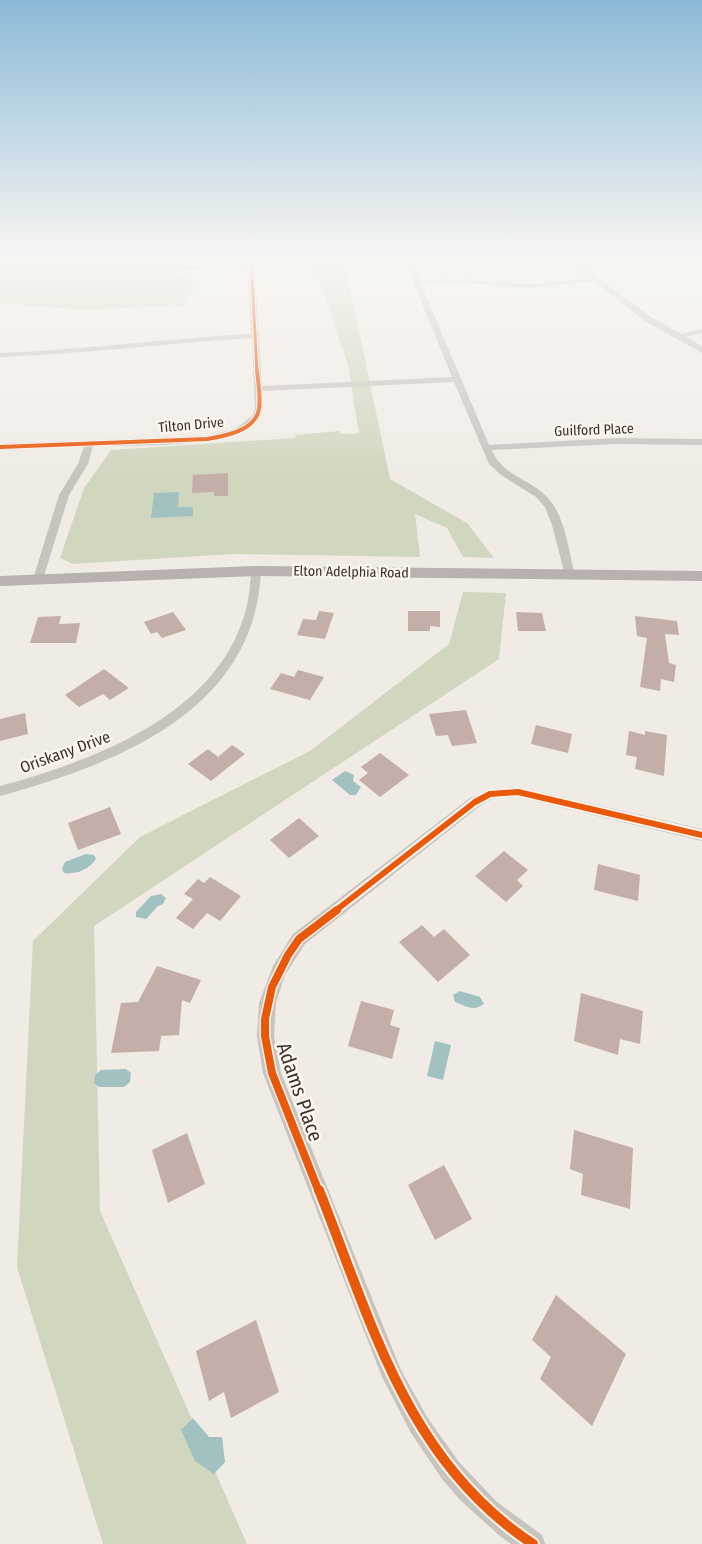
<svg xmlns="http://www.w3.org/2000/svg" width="702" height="1544" viewBox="0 0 702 1544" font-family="'Fira Sans Condensed',sans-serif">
  <rect width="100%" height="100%" fill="#f0ebe5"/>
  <g fill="#d1d6bf">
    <path d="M0,259h183l-11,10 24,17 -13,19 -100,5 -83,-7z"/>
    <path d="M312,259h32l46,220 77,44 27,35 -31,-1 -16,-29 -32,-14 5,43 -187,-3 -160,10 -13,-6 24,-70 27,-38 185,-12 -1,-3 45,-4 1,3 18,-1 -11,-68z"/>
    <path d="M463,592l43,1 -7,66 -405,267 6,285 147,333h-144l-86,-277 16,-326 107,-104 170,-86 139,-107z"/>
  </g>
  <g fill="#a1c2c1">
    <path d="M179,492l-1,15h15v9l-42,2 3,-25z"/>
    <path d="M345,771l9,4 -1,6 8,6 -5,8h-6l-18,-15z"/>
    <path d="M86,854l8,1 2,4c-6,10 -21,16 -32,14l-2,-5 3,-6z"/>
    <path d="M161,894l5,4 -3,6 -5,2 -12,13 -10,-2v-5l15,-16z"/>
    <path d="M460,991l20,6 4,7c-11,8 -18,2 -29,-2l-2,-7z"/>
    <path d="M435,1041l16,4 -8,35 -16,-4z"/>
    <path d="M126,1069l5,4 -1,9 -6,5h-25l-5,-4 1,-8 6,-5z"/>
    <path d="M193,1418l16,19h13l3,25 -11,12 -19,-13 -14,-31z"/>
  </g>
  <g fill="#c3afa7">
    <path d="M228,473v23h-14v-4l-22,1 1,-18z"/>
    <path d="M319,611l15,2 -9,26 -28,-4 6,-16 13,1z"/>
    <path d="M408,611h32v16l-10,-1v5h-22z"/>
    <path d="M173,612l13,18 -24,8 -5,-6 -6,2 -7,-12z"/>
    <path d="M516,612l26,1 4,18h-28z"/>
    <path d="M61,616l-2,8 21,-1 -4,20h-46l8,-26z"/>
    <path d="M635,616l42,5 2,14 -14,-1 4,29 7,2 -2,17 -13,-3 -1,12 -20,-4 7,-49 -10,-2z"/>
    <path d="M104,669l25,19 -19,12 -7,-6 -24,13 -14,-12z"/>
    <path d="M298,670l26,7 -14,23 -40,-11 11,-16 13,4z"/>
    <path d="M466,710l11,33 -25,3 -4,-11 -12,1 -7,-22z"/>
    <path d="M25,713l3,21 -28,7v-22z"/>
    <path d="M536,725l36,9 -4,19 -37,-9z"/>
    <path d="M629,731l16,4v-4l22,4 -3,41 -29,-7 2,-12 -11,-2z"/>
    <path d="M232,745l13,9 -34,27 -23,-17 20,-15 10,8z"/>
    <path d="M380,753l29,22 -29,22 -21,-17 9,-7 -7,-6z"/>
    <path d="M110,807l11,27 -43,16 -10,-27z"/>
    <path d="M299,818l20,18 -30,22 -19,-18z"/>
    <path d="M504,851l24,19 -11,10 6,6 -17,16 -31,-26z"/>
    <path d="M598,864l42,11 -2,26 -44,-11z"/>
    <path d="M210,877l31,19 -21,25 -13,-8 -14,16 -17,-11 17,-19 -9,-5 14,-15 6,4z"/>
    <path d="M422,925l12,12 10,-8 26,26 -32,27 -39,-40z"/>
    <path d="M157,966l44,14 -11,23 -8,-3 -3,35 -18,1 -2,15 -48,2 10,-50 17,-1z"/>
    <path d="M581,993l62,18 -3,33 -20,-5 -2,16 -44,-14z"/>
    <path d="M361,1001l33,9 -4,15 10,3 -8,31 -44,-13z"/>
    <path d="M574,1130l59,18 -3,61 -49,-14 2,-21 -13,-5z"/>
    <path d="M187,1133l18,51 -37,19 -16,-53z"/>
    <path d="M444,1165l28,54 -37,21 -27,-55z"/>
    <path d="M556,1295l70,59 -34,72 -52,-47 11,-22 -19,-17z"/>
    <path d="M256,1320l23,72 -48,26 -7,-26 -15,9 -13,-50z"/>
  </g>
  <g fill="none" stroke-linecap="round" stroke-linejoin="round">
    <g fill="#c9c3be" fill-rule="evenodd">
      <path d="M248,259h6l8,127 190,-9 -48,-118h6l9,21 39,-1 72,5 64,-6 -2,3 -62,7 -72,-5 -37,1 68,161 127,-7 86,1v6l-86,-1 -124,6c10,26 37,28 55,47 19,20 21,53 28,78l-5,3 -5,-3 -13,-50 -7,-18 -9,-10 -35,-22 -12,-11 -35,-82 -192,9c1,10 2,19 -3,27 -20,32 -129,27 -166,28l-5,18 -19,31 -26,84 -5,3 -4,-1 -1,-2 26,-84 19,-31 6,-18 -84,4v-6l207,-8 28,-7 17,-13 3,-7 -3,-71c-84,5 -168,16 -252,19v-4c84,-3 167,-15 251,-19l-3,-66 -76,3 -3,-2 3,-2 76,-3z"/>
      <path d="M702,329v4l-24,5 -4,-2z"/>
      <path d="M256,568l5,3c-6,141 -145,193 -261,225v-10c92,-25 213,-69 244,-170 5,-15 6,-30 7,-45z"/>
      <path d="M518,787l184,42v12l-184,-44 -26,2 -12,7 -175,138 -20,31 -9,28 -2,33 7,37 120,297 26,47 32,45 38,40 45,33 3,9h-34l-10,-7 -41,-37 -18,-21 -31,-46 -29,-56 -119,-304 -6,-37 2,-33 14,-37 20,-32 177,-136 20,-9z"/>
    </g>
    <path fill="#c9c3be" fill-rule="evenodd" d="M565,259h8l78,58 51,29v7l-57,-32z"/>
    <path fill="#b8b1ad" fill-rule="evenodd" d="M256,566l446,5v10l-446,-5 -256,10v-10z"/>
    <defs>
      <path id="cycleway-far4" d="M251,259l6,113"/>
      <path id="cycleway-far3" d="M0,447l207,-8c18,-3 48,-8 52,-30 2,-12 -1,-27 -2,-39"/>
      <path id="cycleway-far2" d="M335,911l140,-109 15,-8 28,-2 184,43"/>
      <path id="cycleway-far1" d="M319,1192l-47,-119 -7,-37v-17l7,-32 16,-32 11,-16 38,-29"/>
      <path id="cycleway" d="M319,1190c53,133 88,271 214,354"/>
    </defs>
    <use href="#cycleway-far4" stroke="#fbf5ee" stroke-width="5"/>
    <use href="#cycleway-far3" stroke="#fbf5ee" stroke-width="6"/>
    <use href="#cycleway-far2" stroke="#fbf5ee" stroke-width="10"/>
    <use href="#cycleway-far1" stroke="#fbf5ee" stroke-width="11"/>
    <use href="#cycleway" stroke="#fbf5ee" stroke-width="14"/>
    <use href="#cycleway-far4" stroke="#e8590c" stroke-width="3"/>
    <use href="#cycleway-far3" stroke="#e8590c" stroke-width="4"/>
    <use href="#cycleway-far2" stroke="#e8590c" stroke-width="6"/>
    <use href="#cycleway-far1" stroke="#e8590c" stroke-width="8"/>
    <use href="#cycleway" stroke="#e8590c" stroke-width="10"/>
  </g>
  <linearGradient id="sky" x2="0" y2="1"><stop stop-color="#8bbad8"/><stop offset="0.54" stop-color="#f8f6f3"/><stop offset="1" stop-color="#f8f6f3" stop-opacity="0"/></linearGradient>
  <rect width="702" height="476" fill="url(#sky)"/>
  <g text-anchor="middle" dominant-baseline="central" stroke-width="5" stroke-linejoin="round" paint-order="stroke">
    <g font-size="14" fill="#3b302b" stroke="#fbf5ee">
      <text transform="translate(191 425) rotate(-5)">Tilton Drive</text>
      <text transform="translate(594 430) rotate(-2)">Guilford Place</text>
      <text transform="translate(351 572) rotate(1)">Elton Adelphia Road</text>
    </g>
    <g font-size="16" fill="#3b302b" stroke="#fbf5ee">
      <text transform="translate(65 752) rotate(-20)">Oriskany Drive</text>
    </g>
    <g font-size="20" fill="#3b302b" stroke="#fbf5ee">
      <text transform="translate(300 1092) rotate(71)">Adams Place</text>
    </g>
  </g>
</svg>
